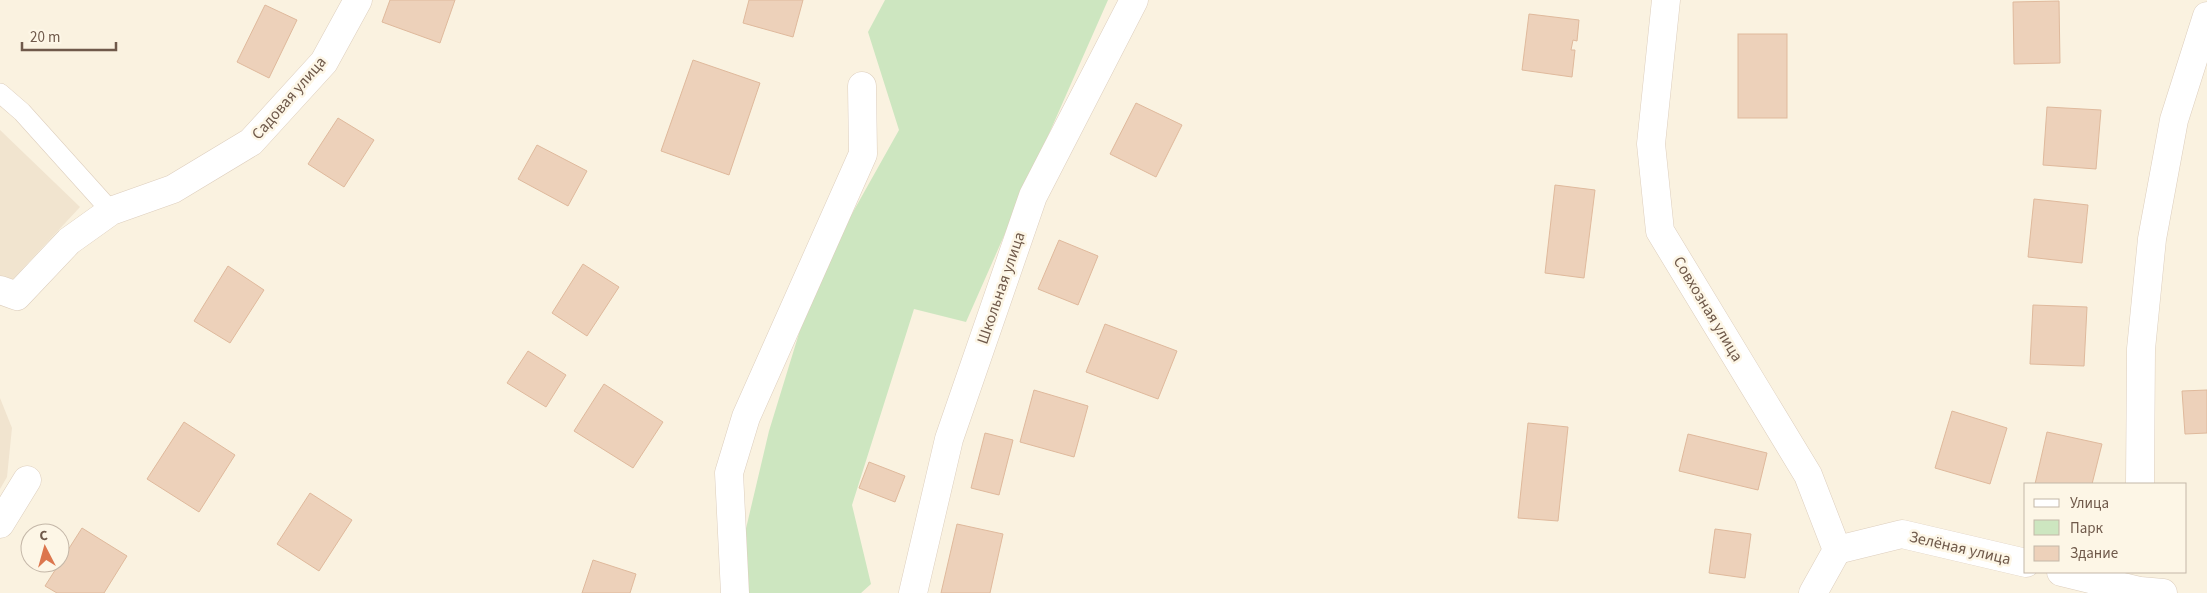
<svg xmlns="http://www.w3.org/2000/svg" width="2207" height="593" viewBox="0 0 2207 593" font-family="'Source Sans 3',sans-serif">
  <rect width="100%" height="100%" fill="#faf2e0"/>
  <g fill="#f1e4cf">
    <path d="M0,130l80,77 -80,86z"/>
    <path d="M0,398l12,30 -5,49 -7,12z"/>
  </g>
  <path fill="#cde6c0" d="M885,0h223l-142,322 -52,-13 -62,196 19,79 -10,9h-114l-7,-39 29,-123 47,-153 83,-148 -31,-98z"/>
  <g fill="#edd1ba" stroke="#dfb99c">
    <path d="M390,0h65l-15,43 -58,-21z"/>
    <path d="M749,0h54l-10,37 -50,-14z"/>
    <path d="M2059,1l1,62 -46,1 -1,-62z"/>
    <path d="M265,5l32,15 -28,58 -32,-16z"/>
    <path d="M1529,14l50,6 -2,21 -4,-1 -2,10h4l-3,27 -50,-7z"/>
    <rect x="1738" y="34" width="49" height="84"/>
    <path d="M693,60l67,23 -31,92 -68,-24z"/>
    <path d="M1136,103l46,22 -26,52 -46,-23z"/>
    <path d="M2047,107l54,3 -5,59 -53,-4z"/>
    <path d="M338,118l36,22 -30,47 -36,-23z"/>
    <path d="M537,145l50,26 -19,35 -50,-27z"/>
    <path d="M1555,185l40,5 -11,88 -39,-5z"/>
    <path d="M2034,199l54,6 -6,58 -54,-6z"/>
    <path d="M1059,240l39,16 -20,49 -40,-16z"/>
    <path d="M583,264l36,23 -32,49 -35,-23z"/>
    <path d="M228,266l36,24 -34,53 -36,-22z"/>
    <path d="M2033,305l54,2 -3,59 -54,-2z"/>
    <path d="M1105,324l72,27 -19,48 -72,-27z"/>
    <path d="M528,351l38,24 -20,32 -39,-24z"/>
    <path d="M604,384l59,38 -30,46 -59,-37z"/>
    <path d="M1034,390l54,16 -14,51 -54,-15z"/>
    <path d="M2207,390v43l-22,1 -3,-43z"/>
    <path d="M1952,411l55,17 -17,56 -55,-16z"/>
    <path d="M184,422l51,33 -36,57 -52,-33z"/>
    <path d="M1528,423l40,4 -10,94 -40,-3z"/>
    <path d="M2047,432l55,12 -10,40h-57z"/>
    <path d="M985,433l28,7 -14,55 -28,-7z"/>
    <path d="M1688,434l79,19 -9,37 -79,-19z"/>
    <path d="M869,462l36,14 -10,26 -36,-14z"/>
    <path d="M310,493l42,27 -33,51 -42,-27z"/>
    <path d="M957,524l46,10 -13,59h-49z"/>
    <path d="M82,528l45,28 -23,37h-47l-12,-7z"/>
    <path d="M1715,529l36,5 -6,44 -36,-5z"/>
    <path d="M593,560l43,14 -6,19h-48z"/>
  </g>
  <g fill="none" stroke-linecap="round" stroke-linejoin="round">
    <defs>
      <path id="service" d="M0,93l22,19 89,99"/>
      <g id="minor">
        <path d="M1666,0l-15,144 9,87 148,244 29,75 -24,43"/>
        <path d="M0,290l17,6 52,-55 42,-30 62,-22 78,-47 73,-80 34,-62"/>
        <path d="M2140,484l1,-135 11,-110 22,-119 33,-104"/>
        <path d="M0,524l27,-44"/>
        <path d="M1837,550l65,-16 124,29"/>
        <path d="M2061,572l79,19 23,2"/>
        <path d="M735,593l-6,-120 17,-56 117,-263 -1,-68"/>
        <path d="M913,593l36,-154 84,-243 101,-196"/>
      </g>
    </defs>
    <use href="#service" stroke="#ddcebd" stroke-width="20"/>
    <use href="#minor" stroke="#ddcebd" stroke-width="29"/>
    <use href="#service" stroke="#fff" stroke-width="19"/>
    <use href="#minor" stroke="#fff" stroke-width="28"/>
  </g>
  <g text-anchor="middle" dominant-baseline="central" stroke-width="5" stroke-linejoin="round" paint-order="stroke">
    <g font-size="16" fill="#6f594a" stroke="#fdf6e6">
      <text transform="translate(289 98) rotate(-49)">Садовая улица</text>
      <text transform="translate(1001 288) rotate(-71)">Школьная улица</text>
      <text transform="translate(1708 309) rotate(59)">Совхозная улица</text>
      <text transform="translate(1960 548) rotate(13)">Зелёная улица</text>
    </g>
  </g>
  <rect x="2024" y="483" width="162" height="90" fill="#fdf6e6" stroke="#c4b7a8"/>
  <rect x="2034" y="499" width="25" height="8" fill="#ffffff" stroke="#c4b7a8"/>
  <text x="2070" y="508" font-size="15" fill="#6f594a">Улица</text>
  <rect x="2034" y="520" width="25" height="15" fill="#cde6c0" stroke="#c4b7a8"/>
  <text x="2070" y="533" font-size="15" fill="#6f594a">Парк</text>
  <rect x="2034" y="546" width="25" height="15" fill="#edd1ba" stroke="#c4b7a8"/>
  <text x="2070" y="558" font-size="15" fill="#6f594a">Здание</text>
  <g transform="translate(45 548) rotate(354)"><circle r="24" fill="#fdf6e6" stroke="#c4b7a8"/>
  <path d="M0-4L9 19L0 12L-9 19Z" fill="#dc764d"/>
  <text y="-8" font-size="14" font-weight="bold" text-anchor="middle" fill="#6f594a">С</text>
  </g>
  <path d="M22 42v8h94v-8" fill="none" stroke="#6f594a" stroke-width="2.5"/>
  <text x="30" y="42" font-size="15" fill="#6f594a" stroke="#fdf6e6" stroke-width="4" paint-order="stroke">20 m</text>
</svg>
